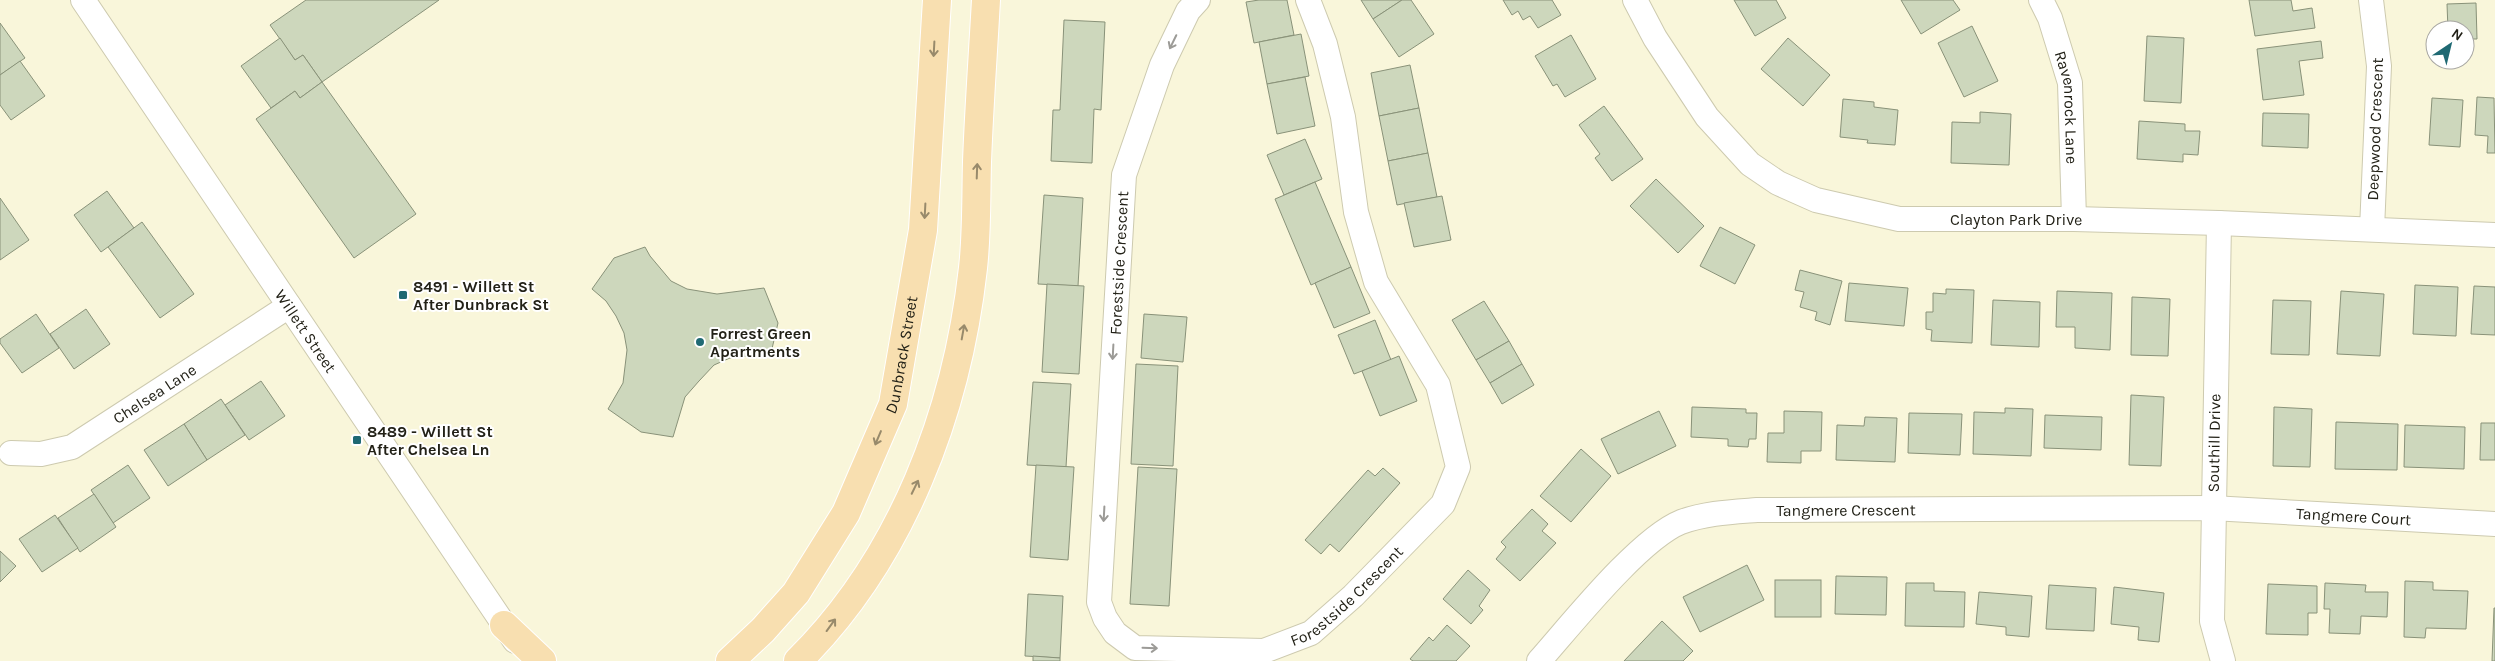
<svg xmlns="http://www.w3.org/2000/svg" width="2495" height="661" viewBox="0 0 2495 661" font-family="Karla,sans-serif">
  <rect width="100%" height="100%" fill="#f9f6da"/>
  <g fill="#cdd7bc" stroke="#899279">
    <path d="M306,0h133l-117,82 -19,-27 -8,5 -25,-35z"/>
    <path d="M1259,0h28l7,35 -40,8 -8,-41z"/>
    <path d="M1361,0h41l-29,19z"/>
    <path d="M1402,0h9l23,34 -35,23 -26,-38z"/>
    <path d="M1503,0h49l9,15 -23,13 -8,-12 -7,4 -5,-9 -6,4z"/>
    <path d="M1734,0h42l10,18 -31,18z"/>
    <path d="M1901,0h52l7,10 -39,24z"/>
    <path d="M2249,0h42l2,11 19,-3 3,20 -60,8z"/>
    <path d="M2476,3l1,36h-12v-9h-17l-1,-26z"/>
    <path d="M1064,20l41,2 -4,88 -7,-1 -2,54 -41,-2 2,-51h7z"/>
    <path d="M0,23l25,35 -25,17z"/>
    <path d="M1972,26l26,55 -34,16 -26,-54z"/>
    <path d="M1301,34l8,42 -42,8 -8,-42z"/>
    <path d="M1571,35l25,44 -31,18 -8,-13 -4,2 -18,-30z"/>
    <path d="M2147,36l37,2 -3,65 -37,-2z"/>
    <path d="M280,38l15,22 8,-5 19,27 -22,16 -5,-7 -24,17 -30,-42z"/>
    <path d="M1788,38l42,37 -27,31 -42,-37z"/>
    <path d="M2321,41l2,17 -24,3 5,34 -41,5 -6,-51z"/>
    <path d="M20,61l25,35 -34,24 -11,-15v-30z"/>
    <path d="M1410,65l9,43 -40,8 -8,-43z"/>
    <path d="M1305,77l10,49 -38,8 -10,-50z"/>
    <path d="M322,82l94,132 -62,44 -98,-139 39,-28 5,7z"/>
    <path d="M2477,97l17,1 1,55h-8l1,-17 -13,-1z"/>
    <path d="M2432,98l31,2 -3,47 -31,-2z"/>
    <path d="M1843,99l31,3v5l24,3 -3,35 -28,-2 1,-3 -28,-3z"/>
    <path d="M1604,106l39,53 -31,22 -17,-23 5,-4 -21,-29z"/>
    <path d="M1419,108l9,45 -40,8 -9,-45z"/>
    <path d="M1980,112l31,2 -2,51 -58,-2 1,-41 28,1z"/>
    <path d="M2263,113l46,1 -1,34 -46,-2z"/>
    <path d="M2139,121l46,3v7h15l-2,24 -15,-1v8l-46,-3z"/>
    <path d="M1305,139l17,40 -38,16 -17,-40z"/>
    <path d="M1428,153l9,44 -40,8 -9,-44z"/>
    <path d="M1656,179l48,47 -26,27 -48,-47z"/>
    <path d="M1315,182l36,85 -40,18 -36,-86z"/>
    <path d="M107,191l27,37 -33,24 -27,-37z"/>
    <path d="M1044,195l39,3 -5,88 -40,-2z"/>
    <path d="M1442,196l9,44 -37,7 -10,-44z"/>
    <path d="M0,198l29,42 -29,20z"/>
    <path d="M142,222l52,72 -34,24 -52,-71z"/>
    <path d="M1720,227l35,18 -20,39 -35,-18z"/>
    <path d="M645,247l5,9 21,25 16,8 30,5 47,-6 14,35 -7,30 -41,5 -16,7 -15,16 -14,16 -12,40 -32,-5 -33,-23 15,-26 4,-33 -3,-17 -8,-17 -10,-15 -14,-12 22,-31z"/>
    <path d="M1351,267l19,46 -36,15 -19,-45z"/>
    <path d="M1800,270l42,11 -12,44 -15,-5 2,-8 -17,-5 4,-15 -9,-2z"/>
    <path d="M1849,283l59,5 -4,38 -59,-5z"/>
    <path d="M1047,284l37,2 -5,88 -37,-2z"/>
    <path d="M2415,285l43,2 -2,49 -43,-2z"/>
    <path d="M2474,286l21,1v48l-24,-1z"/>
    <path d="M1946,289l28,1 -2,53 -41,-2 1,-11 -6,-1v-17h7v-19l13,1z"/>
    <path d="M2057,291l55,2 -2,57 -35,-2v-21h-19z"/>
    <path d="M2341,291l43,3 -4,62 -43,-2z"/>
    <path d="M2132,297l38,2 -2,57 -37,-1z"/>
    <path d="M1993,300l47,2 -1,45 -48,-2z"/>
    <path d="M2273,300l38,1 -2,54 -38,-1z"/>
    <path d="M1484,301l25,40 -33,19 -24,-40z"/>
    <path d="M86,309l24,35 -36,25 -24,-35z"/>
    <path d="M36,314l23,34 -37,25 -22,-30v-4z"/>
    <path d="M1144,314l43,3 -4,45 -42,-4z"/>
    <path d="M1375,320l16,40 -37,14 -16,-39z"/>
    <path d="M1509,341l13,23 -32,19 -14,-23z"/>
    <path d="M1399,356l18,45 -37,15 -18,-45z"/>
    <path d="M1136,364l42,2 -5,100 -42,-2z"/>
    <path d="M1522,364l12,21 -32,19 -12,-21z"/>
    <path d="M261,381l24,35 -36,24 -24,-35z"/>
    <path d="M1033,382l38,2 -5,83 -39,-2z"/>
    <path d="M2131,395l33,2 -3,69 -32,-1z"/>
    <path d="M221,399l24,36 -38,25 -23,-36z"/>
    <path d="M1692,407l54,2v4h11l-1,26h-7l-1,8 -20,-1v-7l-37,-2z"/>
    <path d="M2274,407l38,2 -2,58 -37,-1z"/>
    <path d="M2005,408l28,1 -2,47 -58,-2 1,-42 31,1z"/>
    <path d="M1659,411l17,35 -58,28 -17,-35z"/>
    <path d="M1784,411l38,1 -1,39h-20v12l-34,-1 1,-29h16z"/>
    <path d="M1909,413l53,1 -2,41 -52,-2z"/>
    <path d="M2045,415l57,2 -1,33 -57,-2z"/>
    <path d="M1865,417l32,1 -2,44 -59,-2 1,-35 27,1z"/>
    <path d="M2336,422l62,2 -1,46 -62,-1z"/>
    <path d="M2481,423h14v37h-15z"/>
    <path d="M184,424l23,36 -39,26 -24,-36z"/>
    <path d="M2405,425l60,2 -1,42 -60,-2z"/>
    <path d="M1581,449l30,27 -40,46 -31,-26z"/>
    <path d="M128,465l22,33 -37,25 -22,-33z"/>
    <path d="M1036,465l38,2 -6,93 -38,-3z"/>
    <path d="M1138,467l39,2 -8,137 -39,-2z"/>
    <path d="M1383,468l17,15 -61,69 -9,-8 -9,10 -16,-14 63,-70 7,6z"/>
    <path d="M94,494l22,33 -36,25 -22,-34z"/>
    <path d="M1532,509l16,15 -6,7 14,12 -36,38 -24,-22 10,-12 -5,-5z"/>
    <path d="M55,515l23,33 -36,24 -23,-33z"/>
    <path d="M0,551l16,15 -16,16z"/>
    <path d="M1747,565l17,35 -64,32 -17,-35z"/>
    <path d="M1468,570l22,20 -11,16 4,4 -12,14 -28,-25z"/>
    <path d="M1836,576l51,1 -1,38 -51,-1z"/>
    <rect x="1775" y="580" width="46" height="37"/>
    <path d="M2405,581l28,1v8l35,1 -2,38 -40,-1 -1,10 -21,-1z"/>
    <path d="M1906,583h28v8l31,1 -1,35 -59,-1z"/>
    <path d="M2325,583l41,2 -1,7h23l-1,25 -26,-1 -1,18 -31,-1 1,-24h-6z"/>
    <path d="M2268,584l49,2v27h-9v22l-42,-1z"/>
    <path d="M2049,585l47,3 -2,43 -48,-2z"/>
    <path d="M2114,587l50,6 -5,49 -21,-2 1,-13 -28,-3z"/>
    <path d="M1979,592l53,4 -3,41 -23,-2v-8l-30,-3z"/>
    <path d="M1028,594l35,2 -3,62 -35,-2z"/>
    <path d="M2494,608h1v53h-3z"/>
    <path d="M1662,621l31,30 -10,10h-59z"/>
    <path d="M1447,625l23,21 -14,15h-43l-3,-2 19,-22 4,4z"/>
    <path d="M1033,656l27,2v3h-27z"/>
  </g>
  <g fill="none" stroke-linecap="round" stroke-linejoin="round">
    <defs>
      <g id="minor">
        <path id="s1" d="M83,0l432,641"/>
        <path id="s2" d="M1198,0l-10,11 -26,54 -38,110 -25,427 6,16 10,15 20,15 129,3 47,-18 42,-37 90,-92 15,-37 -20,-82 -62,-103 -20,-70 -13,-95 -18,-73 -17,-44"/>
        <path id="s3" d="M1635,0l20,38 52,79 43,47 28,19 38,17 83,19h175l145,4 276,12"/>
        <path id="s4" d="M2041,0l9,18 20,65 4,136"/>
        <path d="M2371,0l8,66 -7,163"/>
        <path d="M2219,223l-7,398 11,40"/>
        <path id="s5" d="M11,453l30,1 31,-7 217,-141"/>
        <path id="s6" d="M1539,661c32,-36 100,-122 142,-139 25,-9 50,-10 76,-12l455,-2 283,16"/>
      </g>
      <g id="major">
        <path d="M504,625l38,36"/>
        <path id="s7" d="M730,661l33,-31 33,-37 50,-80 47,-109 30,-174 14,-230"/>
        <path d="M798,661c104,-103 159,-249 175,-393 4,-35 3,-71 4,-106 2,-54 6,-108 9,-162"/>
      </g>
    </defs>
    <use href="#minor" stroke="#cdcaaf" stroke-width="26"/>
    <use href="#major" stroke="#fff" stroke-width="30"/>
    <use href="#minor" stroke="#fff" stroke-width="24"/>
    <use href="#major" stroke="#f8dfb0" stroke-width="28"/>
  </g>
  <defs><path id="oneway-shaft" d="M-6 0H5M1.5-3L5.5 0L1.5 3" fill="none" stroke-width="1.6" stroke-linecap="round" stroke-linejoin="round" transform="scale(1.25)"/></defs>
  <g stroke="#9c9b97">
    <use href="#oneway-shaft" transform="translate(1173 42) rotate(116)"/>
    <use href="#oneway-shaft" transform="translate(1113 352) rotate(93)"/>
    <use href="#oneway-shaft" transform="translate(1104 514) rotate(93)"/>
    <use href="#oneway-shaft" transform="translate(1150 648) rotate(2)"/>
  </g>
  <g stroke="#988a6b">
    <use href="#oneway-shaft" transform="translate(934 49) rotate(93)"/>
    <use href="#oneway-shaft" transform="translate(977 171) rotate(-88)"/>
    <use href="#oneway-shaft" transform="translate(925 211) rotate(93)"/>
    <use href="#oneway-shaft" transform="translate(963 332) rotate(-80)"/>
    <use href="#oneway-shaft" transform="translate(878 438) rotate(113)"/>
    <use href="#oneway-shaft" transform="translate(915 487) rotate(-64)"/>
    <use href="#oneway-shaft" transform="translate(831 625) rotate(-54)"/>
  </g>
  <g fill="#1f6973" stroke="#fff" stroke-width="2">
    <rect x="398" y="290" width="10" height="10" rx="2.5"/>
    <circle cx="700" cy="342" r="5"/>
    <rect x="352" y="435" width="10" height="10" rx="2.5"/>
  </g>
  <g text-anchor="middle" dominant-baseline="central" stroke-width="4" stroke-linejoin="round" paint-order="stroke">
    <g font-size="16" fill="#222117" stroke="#fff">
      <text stroke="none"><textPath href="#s4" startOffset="112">Ravenrock Lane</textPath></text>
      <text transform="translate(2375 129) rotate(-88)">Deepwood Crescent</text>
      <text stroke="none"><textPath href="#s3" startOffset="479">Clayton Park Drive</textPath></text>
      <text transform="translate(1119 263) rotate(-87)">Forestside Crescent</text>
      <text stroke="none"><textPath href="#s1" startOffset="399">Willett Street</textPath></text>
      <text stroke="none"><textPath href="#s7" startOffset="358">Dunbrack Street</textPath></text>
      <text stroke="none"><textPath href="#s5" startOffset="160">Chelsea Lane</textPath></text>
      <text transform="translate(2214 443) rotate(-89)">Southill Drive</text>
      <text stroke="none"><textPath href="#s6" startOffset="366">Tangmere Crescent</textPath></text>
      <text stroke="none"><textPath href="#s6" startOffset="874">Tangmere Court</textPath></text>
      <text stroke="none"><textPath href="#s2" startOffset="909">Forestside Crescent</textPath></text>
    </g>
    <g font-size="16" font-weight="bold" fill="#222117" stroke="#fff" text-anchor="start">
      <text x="413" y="286">8491 - Willett St<tspan x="413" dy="18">After Dunbrack St</tspan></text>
      <text x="710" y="333">Forrest Green<tspan x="710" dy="18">Apartments</tspan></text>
      <text x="367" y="431">8489 - Willett St<tspan x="367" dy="18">After Chelsea Ln</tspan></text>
    </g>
  </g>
  <g transform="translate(2450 45) rotate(35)"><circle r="24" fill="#ffffff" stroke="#a7a6a2"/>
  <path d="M0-4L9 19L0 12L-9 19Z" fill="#1f6973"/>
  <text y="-8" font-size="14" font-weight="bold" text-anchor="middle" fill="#222117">N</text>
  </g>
</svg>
